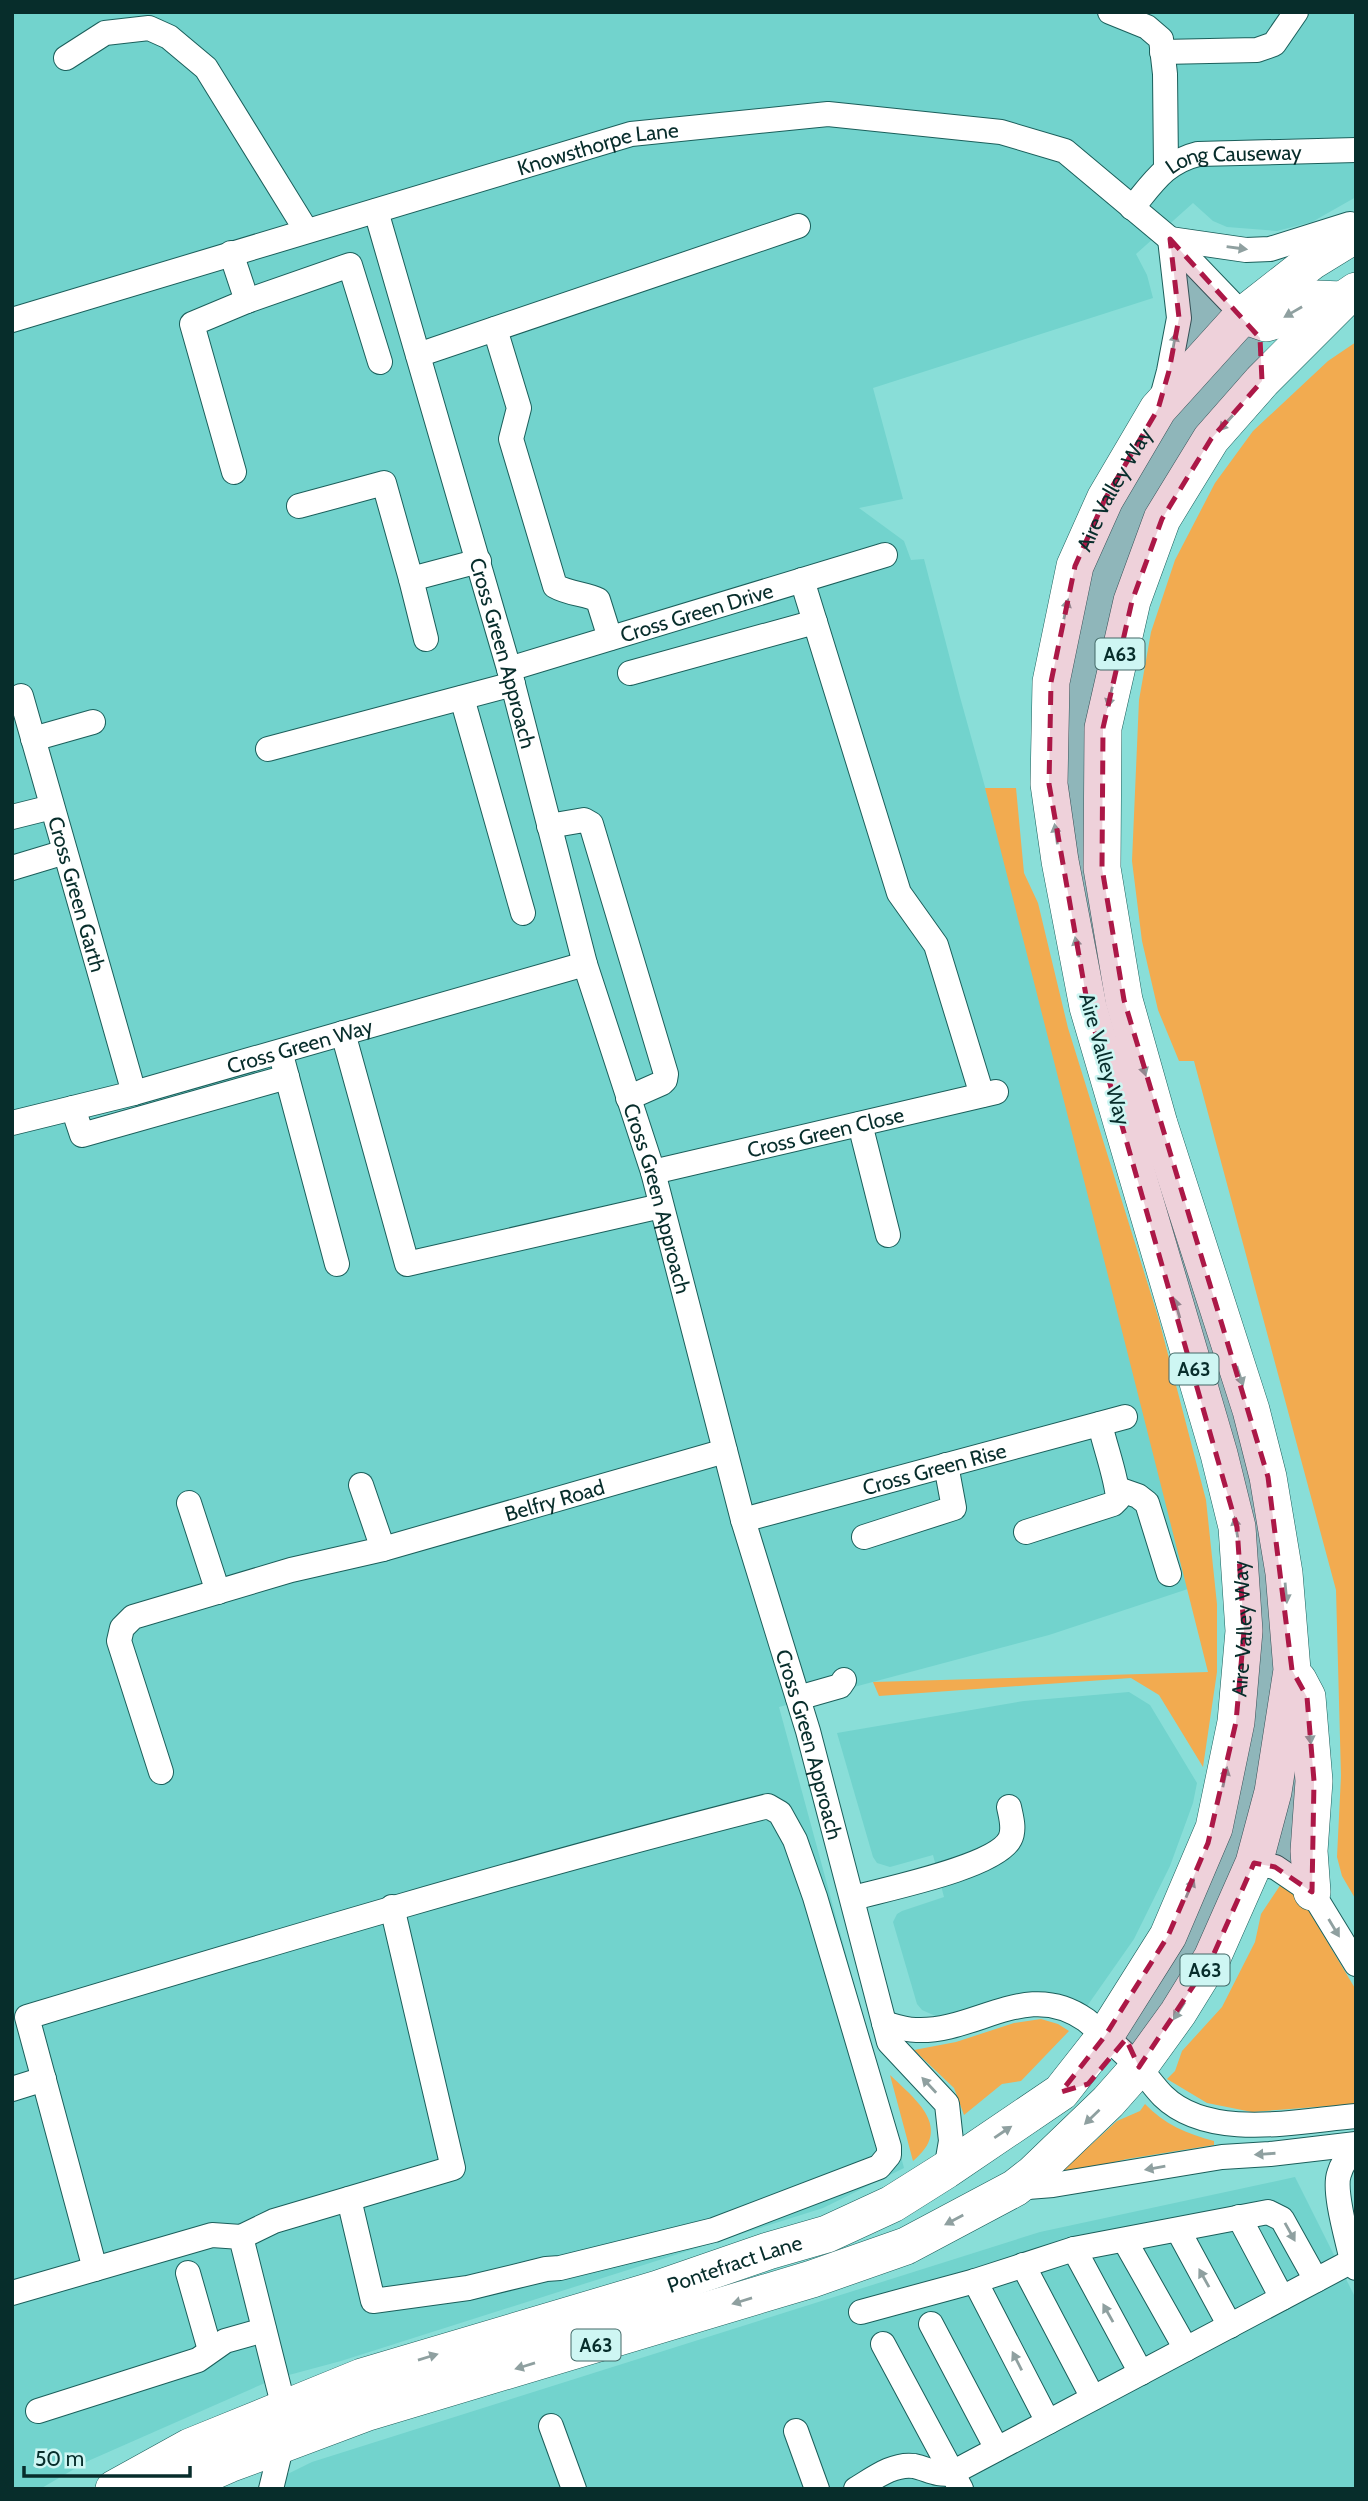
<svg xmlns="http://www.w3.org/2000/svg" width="1368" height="2501" viewBox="0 0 1368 2501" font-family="Cabin,sans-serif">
  <rect width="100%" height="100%" fill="#89ded8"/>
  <g fill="#72d3cd">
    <path d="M12,12h1344v185l-44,25 -35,9 -50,-4 -14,-6 -20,-18 -57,51 11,21 6,23 -280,90 30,111 -44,9 45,33 7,19 13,-1 36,138 246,886 -157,52 -270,72 125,461 -81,40 -482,153 -67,18 -186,82 -48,28h-28z"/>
    <path d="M1129,1692l21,13 47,78 -4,20 -23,63 -36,73 -49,70 -145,9 -18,-8 -5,-6 -24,-82 4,-8 5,-3 42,-14 -11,-42 -43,12 -13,-4 -4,-6 -36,-124 187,-32z"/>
    <path d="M1295,2177l61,122v190h-1099l55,-27 728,-230z"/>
  </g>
  <g fill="#f2ab50">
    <path d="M1356,342v1558l-14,-24 -5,-19 4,-81 -5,-186 -142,-529h-15l-21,-51 -16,-69 -10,-80 7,-161 12,-68 24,-72 40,-77 38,-52 75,-70z"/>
    <path d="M985,788h31l8,85 14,30 30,125 91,292 47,180 11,104v68l-14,95 -44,-72 -28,-17 -252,18 -6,-14 335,-10z"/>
    <path d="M1281,1884l15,10 10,12 50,84v114l-104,8 -45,-9 -40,-24 8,-8 7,-20 40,-44 33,-65 6,-28z"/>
    <path d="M1041,2019l17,5 11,7 -48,50 -19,3 -38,31 -10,-27 -40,-38 42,-8 58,-19z"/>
    <path d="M890,2075c26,25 64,53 23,86z"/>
    <path d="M1145,2104c19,20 42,30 69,37v4l-87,14 -66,16 -1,-2 57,-52 23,-10z"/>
  </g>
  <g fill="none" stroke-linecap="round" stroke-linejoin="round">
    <defs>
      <g id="minor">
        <path d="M1110,12l37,15 14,12 4,35 1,93"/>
        <path d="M1162,52l95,-2 17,-6 22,-32"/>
        <path d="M66,58l39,-25 44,-5 20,9 37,31 100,162"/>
        <path id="s1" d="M1132,208c21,-25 33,-46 66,-54l158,-4"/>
        <path id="s2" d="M376,211l133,458 76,295 68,208 90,348 65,211 81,311 58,62 4,37 -5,29"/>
        <path d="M1170,239l76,11 24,-1 80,-25"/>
        <path d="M231,253l16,48 103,-36 30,97"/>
        <path id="s3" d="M12,320l619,-186 197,-20 173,18 64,19 105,88 73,76"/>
        <path d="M495,329l24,79 -8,31 44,147c14,8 32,8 43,14l12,38"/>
        <path d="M418,355l380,-129"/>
        <path d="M1161,401l8,-30 10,-53 -9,-79"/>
        <path d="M234,472l-42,-148 55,-23"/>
        <path d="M299,506l85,-23 27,96 68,-18"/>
        <path d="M411,579l15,60"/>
        <path d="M802,580l97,313 37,52 46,150"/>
        <path id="s4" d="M509,669l376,-114"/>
        <path d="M630,673l185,-51"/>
        <path id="s5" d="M21,696l113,397"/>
        <path d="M462,698l61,215"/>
        <path d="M33,739l60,-17"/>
        <path d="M268,749l245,-65"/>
        <path d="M12,817l40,-10"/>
        <path d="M549,826l35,-6 7,4 75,250 -1,6 -3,3 -34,15"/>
        <path d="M12,868l53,-16"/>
        <path d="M343,1033l64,231 254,-58"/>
        <path d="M283,1062l54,202"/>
        <path d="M73,1108l9,27 205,-58"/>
        <path id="s6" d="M12,1123l122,-30 451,-129"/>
        <path d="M860,1124l28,111"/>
        <path id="s7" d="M653,1172l343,-80"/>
        <path d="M361,1485l22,64"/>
        <path d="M1118,1489l20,7 9,7 22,71"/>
        <path d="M189,1503l29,89"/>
        <path id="s8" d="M743,1520l382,-103"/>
        <path d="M1026,1532l87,-28 5,-5c-1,-21 -13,-52 -18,-75"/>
        <path d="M864,1537l90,-29 -8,-43"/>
        <path d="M798,1698l42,-12 4,-6"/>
        <path id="s9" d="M161,1772l-42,-131 3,-13 11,-11 158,-47 92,-21 342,-98"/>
        <path d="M1254,1863l21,4 37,25 44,72"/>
        <path d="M853,1898c32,-9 143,-31 157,-59 5,-10 1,-22 -1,-32"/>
        <path d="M884,2023c10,3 21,7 32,7 60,3 111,-52 170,-10 18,15 36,30 52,47 9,9 16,20 25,29 46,45 134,25 193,20"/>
        <path d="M12,2089l32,-10"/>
        <path d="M1356,2146c-8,9 -14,17 -17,28 -6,18 9,67 13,87l4,7"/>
        <path d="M1015,2188l38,-3 169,-28 48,-3 86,-10"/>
        <path d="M1239,2217l43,81"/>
        <path d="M1178,2230l52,96"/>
        <path d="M241,2237l33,-16 179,-53 -61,-261"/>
        <path d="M1125,2241l61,108"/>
        <path d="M1074,2249l67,124"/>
        <path d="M1023,2265l70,133"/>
        <path d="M95,2269l-68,-252c246,-74 492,-148 741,-211l12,7 15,27 20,57 74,250v8l-10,12 -165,63 -154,38 -14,1 -78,19 -95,13 -24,-102"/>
        <path d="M188,2273l22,77"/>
        <path d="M12,2293l200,-58 29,2 43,171"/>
        <path d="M861,2312l114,-31"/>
        <path d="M931,2324l66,125"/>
        <path d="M883,2344l78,145"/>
        <path d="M38,2411l160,-51 27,-19 39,-11"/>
        <path d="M1048,2422l-73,-141 99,-32 194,-37 14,7 34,61"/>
        <path d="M551,2426l23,63"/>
        <path d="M796,2431l21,58"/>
        <path d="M271,2489l11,-45"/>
        <path d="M856,2489c17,-10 37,-26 58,-23 14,3 23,10 38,7l400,-212"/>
      </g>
      <g id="highway">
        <path d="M1243,315l23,8 21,-6 29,-18 26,1"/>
        <path d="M1298,1680l9,17 7,84 -5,70 3,41"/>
        <path id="s10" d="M114,2489l76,-42 172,-70 296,-88 110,-38 59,-17 65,-30 54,-34 115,-78 44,-56 63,-100 46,-108 22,-106 8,-91 -7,-104 -18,-73 -131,-447 -28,-146 -11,-77 2,-102 24,-116 30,-67 53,-90 85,-94 69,-54 44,-27"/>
        <path d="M172,2489l57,-25 139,-52 444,-133 94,-33 109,-58 18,-14 75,-72 31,-35 39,-54 34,-55 42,-95 19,-71 19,-122 -8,-97 -16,-96 -17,-67 -92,-286 -35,-124 -22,-132 1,-140 29,-127 30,-82 49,-80 51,-58 81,-81 13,-9"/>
      </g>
    </defs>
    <use href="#minor" stroke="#1b5f5b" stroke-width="26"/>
    <use href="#highway" stroke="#1b5f5b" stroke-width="38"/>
    <use href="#minor" stroke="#fff" stroke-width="24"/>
    <use href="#highway" stroke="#fff" stroke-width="37"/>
  </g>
  <defs><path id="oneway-solid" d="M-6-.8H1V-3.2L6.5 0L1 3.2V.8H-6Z" transform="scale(1.75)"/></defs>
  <g fill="#8fa0a0">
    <use href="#oneway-solid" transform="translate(1237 248) rotate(8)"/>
    <use href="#oneway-solid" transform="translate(1293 312) rotate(150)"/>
    <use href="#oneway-solid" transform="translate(1174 343) rotate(-80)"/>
    <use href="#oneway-solid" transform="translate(1226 423) rotate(132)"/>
    <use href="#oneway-solid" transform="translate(1066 609) rotate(-78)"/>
    <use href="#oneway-solid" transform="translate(1110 697) rotate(103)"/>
    <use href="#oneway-solid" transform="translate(1056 834) rotate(-98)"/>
    <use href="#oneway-solid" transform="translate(1077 947) rotate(-101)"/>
    <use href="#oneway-solid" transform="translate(1143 1066) rotate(74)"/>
    <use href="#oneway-solid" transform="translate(1177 1308) rotate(-106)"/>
    <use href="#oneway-solid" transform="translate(1240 1376) rotate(72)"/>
    <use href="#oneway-solid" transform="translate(1236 1527) rotate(-99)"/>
    <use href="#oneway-solid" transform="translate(1286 1593) rotate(85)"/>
    <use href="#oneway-solid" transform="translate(1310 1734) rotate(85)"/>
    <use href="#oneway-solid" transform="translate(1225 1777) rotate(-78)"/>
    <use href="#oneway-solid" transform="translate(1190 1888) rotate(-67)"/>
    <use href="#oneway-solid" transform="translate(1334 1928) rotate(59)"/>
    <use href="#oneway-solid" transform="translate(1179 2011) rotate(123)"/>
    <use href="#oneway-solid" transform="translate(929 2085) rotate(-133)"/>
    <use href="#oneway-solid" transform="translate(1092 2117) rotate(136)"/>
    <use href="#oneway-solid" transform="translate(1003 2132) rotate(-34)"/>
    <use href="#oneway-solid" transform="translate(1265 2154) rotate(176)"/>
    <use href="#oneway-solid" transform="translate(1155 2168) rotate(170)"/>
    <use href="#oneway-solid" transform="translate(954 2220) rotate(152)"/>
    <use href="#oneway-solid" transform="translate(1290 2232) rotate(61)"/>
    <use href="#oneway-solid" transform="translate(1204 2278) rotate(-119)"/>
    <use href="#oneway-solid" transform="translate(742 2301) rotate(163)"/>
    <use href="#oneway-solid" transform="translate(1108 2313) rotate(-119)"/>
    <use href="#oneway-solid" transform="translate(428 2357) rotate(-17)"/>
    <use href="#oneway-solid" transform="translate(1017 2361) rotate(-117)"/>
    <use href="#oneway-solid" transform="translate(525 2366) rotate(163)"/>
  </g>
  <path fill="#ac1847" fill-opacity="0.2" stroke="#ac1847" stroke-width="5" stroke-dasharray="14 9" stroke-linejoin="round" d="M1170,239l90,99 2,43 -51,58 -49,80 -30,82 -29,127 -1,140 22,132 144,477 24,193 15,27 7,84 -2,111 -37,-25 -21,-4 -42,95 -73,109 -13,-28 -38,45 -27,8 44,-56 63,-100 40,-93 28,-121 8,-91 -7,-104 -149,-520 -39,-223 2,-102 24,-116 30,-67 53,-90 11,-38 10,-53z"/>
  <g text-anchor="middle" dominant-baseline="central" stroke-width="5" stroke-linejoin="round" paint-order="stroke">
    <g fill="#cef6f3" stroke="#436967" stroke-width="2">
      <rect x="1095.5" y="638.5" width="49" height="31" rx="5"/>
      <rect x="1169.5" y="1353.5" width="49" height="31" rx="5"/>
      <rect x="1180.5" y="1954.5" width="49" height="31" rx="5"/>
      <rect x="571.5" y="2329.5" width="49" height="31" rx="5"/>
    </g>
    <g font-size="19" font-weight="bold" fill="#072d2b">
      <text x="1120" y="654">A63</text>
      <text x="1194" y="1369">A63</text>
      <text x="1205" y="1970">A63</text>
      <text x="596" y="2345">A63</text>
    </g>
    <g font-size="21" fill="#072d2b" stroke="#cef6f3">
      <text stroke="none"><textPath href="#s3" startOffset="611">Knowsthorpe Lane</textPath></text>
      <text stroke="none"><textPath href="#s1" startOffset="122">Long Causeway</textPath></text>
      <text stroke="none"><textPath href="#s10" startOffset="2718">Aire Valley Way</textPath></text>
      <text stroke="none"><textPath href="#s4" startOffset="196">Cross Green Drive</textPath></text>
      <text stroke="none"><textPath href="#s2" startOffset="460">Cross Green Approach</textPath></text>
      <text stroke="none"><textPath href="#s5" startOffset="206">Cross Green Garth</textPath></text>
      <text stroke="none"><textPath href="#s6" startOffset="298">Cross Green Way</textPath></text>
      <text transform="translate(1105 1059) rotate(74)">Aire Valley Way</text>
      <text stroke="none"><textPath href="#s7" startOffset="177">Cross Green Close</textPath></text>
      <text stroke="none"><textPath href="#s2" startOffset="1027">Cross Green Approach</textPath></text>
      <text stroke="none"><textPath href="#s8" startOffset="198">Cross Green Rise</textPath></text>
      <text stroke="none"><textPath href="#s9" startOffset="604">Belfry Road</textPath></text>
      <text stroke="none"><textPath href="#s10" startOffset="1542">Aire Valley Way</textPath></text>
      <text stroke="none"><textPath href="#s2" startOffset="1594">Cross Green Approach</textPath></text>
      <text stroke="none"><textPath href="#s10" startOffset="662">Pontefract Lane</textPath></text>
    </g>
  </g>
  <rect width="1368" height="2501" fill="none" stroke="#072d2b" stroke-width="28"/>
  <path d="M24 2466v10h166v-10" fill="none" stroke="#072d2b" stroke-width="3.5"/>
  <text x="35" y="2466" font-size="21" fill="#072d2b" stroke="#cef6f3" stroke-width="5" paint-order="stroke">50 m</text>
</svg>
